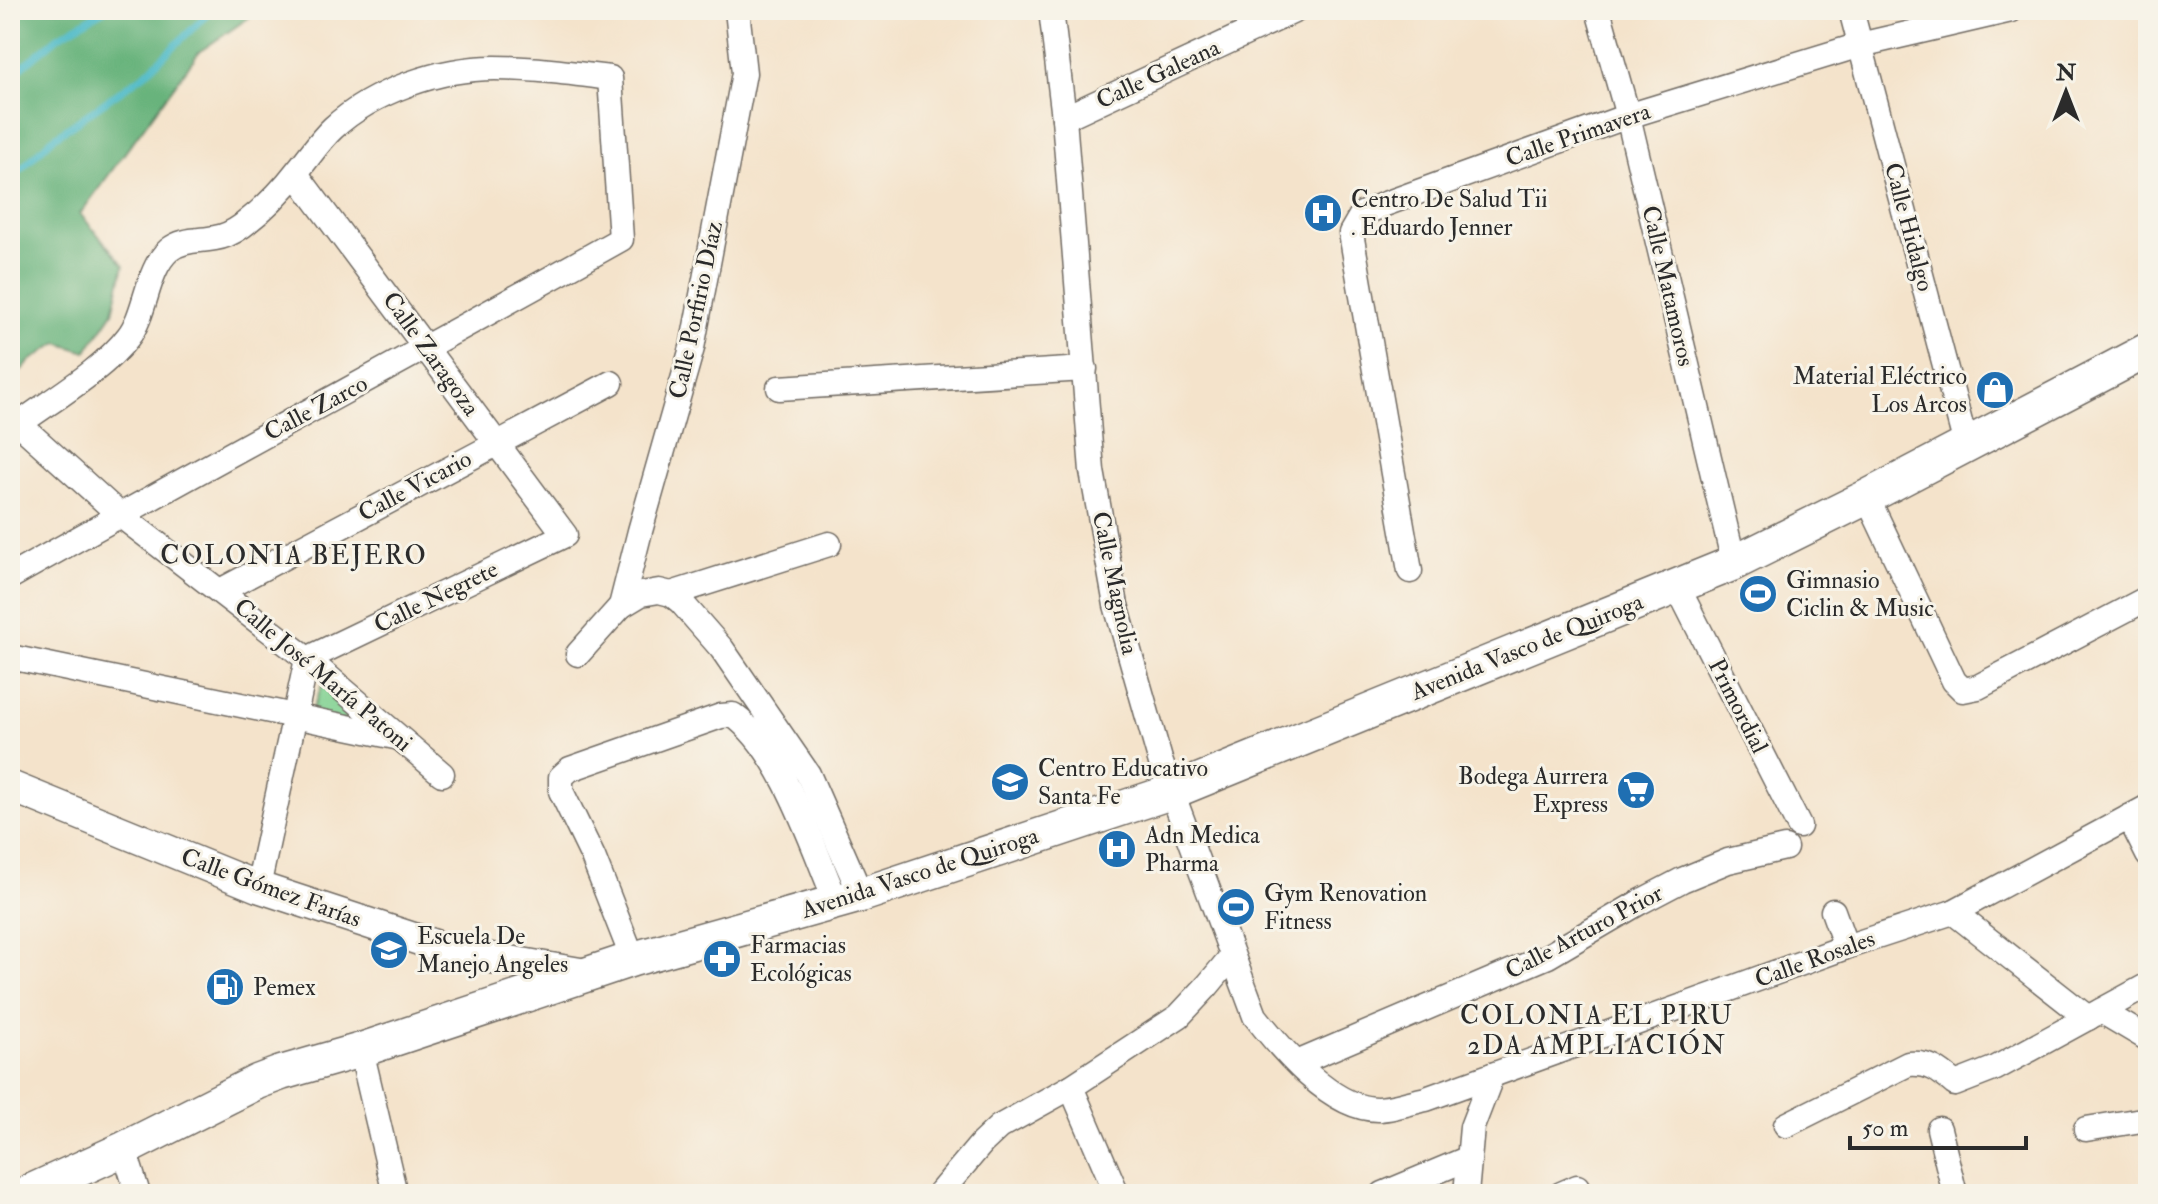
<svg xmlns="http://www.w3.org/2000/svg" width="2158" height="1204" viewBox="0 0 2158 1204" font-family="'IM FELL Double Pica',serif">
  <rect width="100%" height="100%" fill="#f7f3e8"/>
  <filter id="ink" filterUnits="userSpaceOnUse"><feTurbulence type="fractalNoise" baseFrequency=".0125" numOctaves="2"/><feDisplacementMap in="SourceGraphic" scale="16" xChannelSelector="R" yChannelSelector="G"/><feConvolveMatrix kernelMatrix="1 2 1 2 8 2 1 2 1" color-interpolation-filters="sRGB"/></filter>
  <filter id="wash" filterUnits="userSpaceOnUse"><feTurbulence type="fractalNoise" baseFrequency=".006" numOctaves="4" result="noise"/><feDisplacementMap in="SourceGraphic" scale="32" xChannelSelector="R" yChannelSelector="G"/><feGaussianBlur stdDeviation="1.8" result="paint"/><feColorMatrix in="noise" values="0 0 0 0 0 0 0 0 0 0 0 0 0 0 0 0 0 1.4 0 .05"/><feComposite in="paint" operator="in"/></filter>
  <g filter="url(#wash)">
    <rect width="100%" height="100%" fill="#f4e3cb"/>
    <path fill="#81d192" stroke="#567e5e" stroke-width="2" d="M324,680l34,28 -7,16 -41,-9z"/>
    <path fill="#68b37c" stroke="#4a6f54" stroke-width="2" d="M10,10h250l-61,42 -119,162 44,51 -11,47 -27,40 -28,-9 -28,18 -20,21z"/>
    <g fill="none" stroke-linecap="round" stroke-linejoin="round">
      <g stroke="#4dbac7" stroke-width="7">
        <path d="M10,77l48,-40 46,-27"/>
        <path d="M10,180l42,-41 93,-65 67,-64"/>
      </g>
    </g>
  </g>
  <g filter="url(#ink)">
    <g fill="none" stroke-linecap="round" stroke-linejoin="round">
      <defs>
        <g id="minor">
          <path d="M1051,10l13,108 28,353 24,134 45,158 94,253c26,33 76,93 122,93 15,0 34,-7 49,-10l420,-152 107,-35 195,-105"/>
          <path d="M1598,10l30,106 106,447"/>
          <path d="M1851,10l115,435"/>
          <path d="M1064,118l232,-108"/>
          <path d="M779,388l306,-19"/>
          <path d="M1867,497l87,184 9,9 15,-3 170,-89"/>
          <path d="M1410,571l-59,-338 11,-19 23,-10 243,-88 232,-71 151,-35"/>
          <path d="M10,577c203,-115 408,-224 611,-338l-11,-161c-38,-5 -77,-10 -115,-10 -55,0 -122,23 -162,60 -13,12 -24,29 -35,42 -16,21 -35,40 -56,56 -7,5 -18,11 -27,12 -16,3 -33,1 -46,12 -23,20 -22,63 -41,87 -25,33 -75,62 -109,87l101,91 187,144 135,115"/>
          <path d="M1677,586l122,240"/>
          <path d="M220,591l391,-208"/>
          <path d="M671,594l158,-50"/>
          <path d="M621,606l19,-75 52,-183 52,-275 -7,-63"/>
          <path d="M578,654l43,-48 20,-12 18,-3 12,3 10,8 41,47 86,125 53,121"/>
          <path d="M10,657l385,80"/>
          <path d="M2129,817l19,38"/>
          <path d="M258,887l49,-228 258,-124 -269,-361"/>
          <path d="M1833,911l13,36"/>
          <path d="M1953,912l135,106"/>
          <path d="M633,959l-40,-102 -32,-66v-14l9,-8 151,-53 12,-1c50,36 79,130 103,186"/>
          <path d="M2101,1011l47,28"/>
          <path d="M361,1050l34,144"/>
          <path d="M1297,1063l251,-107 92,-54 42,-22 46,-19 57,-13"/>
          <path d="M1071,1087l46,107"/>
          <path d="M1786,1125l122,-61c22,-2 32,7 47,20l41,-16 152,-83"/>
          <path d="M1939,1129l16,65"/>
          <path d="M2086,1129l62,-10"/>
          <path d="M124,1149l14,45"/>
          <path d="M939,1194l43,-51 17,-16 72,-40 108,-71 29,-31 24,-29"/>
          <path d="M1383,1194l86,-36"/>
          <path d="M1466,1194l6,-67 20,-52"/>
          <path d="M1561,1194l16,-7"/>
        </g>
        <path id="tertiary" d="M10,786l248,101 198,65 130,22"/>
        <path id="secondary" d="M25,1194l99,-45 133,-67 24,-9 80,-23 272,-91 228,-64 310,-103 563,-229 133,-66 281,-147"/>
      </defs>
      <use href="#minor" stroke="#716b63" stroke-width="27"/>
      <use href="#tertiary" stroke="#716b63" stroke-width="33"/>
      <use href="#secondary" stroke="#716b63" stroke-width="37"/>
      <use href="#minor" stroke="#fff" stroke-width="24"/>
      <use href="#tertiary" stroke="#fff" stroke-width="30"/>
      <use href="#secondary" stroke="#fff" stroke-width="34"/>
    </g>
  </g>
  <defs>
    <symbol id="hospital-disc" viewBox="-11 -11 22 22"><circle r="9.5" fill="#1f6fb2" stroke="#f7f3e8"/><path d="M-5-5h3v3.5h4V-5h3V5h-3V1.5h-4V5h-3Z" fill="#fff"/></symbol>
    <symbol id="shop-disc" viewBox="-11 -11 22 22"><circle r="9.5" fill="#1f6fb2" stroke="#f7f3e8"/><path d="M-5-2.5h2.3a2.7 3.5 0 0 1 5.4 0H5L5.5 6h-11ZM-1.5-2.5h3a1.5 2.3 0 0 0-3 0Z" fill="#fff"/></symbol>
    <symbol id="stadium-disc" viewBox="-11 -11 22 22"><circle r="9.5" fill="#1f6fb2" stroke="#f7f3e8"/><path d="M0-5a6.5 5 0 1 0 0 10a6.5 5 0 1 0 0-10ZM-3.5-1.8h7v3.6h-7Z" fill="#fff"/></symbol>
    <symbol id="school-disc" viewBox="-11 -11 22 22"><circle r="9.5" fill="#1f6fb2" stroke="#f7f3e8"/><path d="M0-5L7-2L0 1L-7-2ZM-4 1L0 2.5L4 1V4Q0 6-4 4Z" fill="#fff"/></symbol>
    <symbol id="supermarket-disc" viewBox="-11 -11 22 22"><circle r="9.5" fill="#1f6fb2" stroke="#f7f3e8"/><path d="M-6-5.5h2.5l.6 2H6L4.5 2H-2.5L-4.4-4H-6ZM-1.5 3.2a1.3 1.3 0 1 0 .1 0ZM3 3.2a1.3 1.3 0 1 0 .1 0Z" fill="#fff"/></symbol>
    <symbol id="pharmacy-disc" viewBox="-11 -11 22 22"><circle r="9.5" fill="#1f6fb2" stroke="#f7f3e8"/><path d="M-2-6h4v4h4v4h-4v4h-4v-4h-4v-4h4Z" fill="#fff"/></symbol>
    <symbol id="fuel-disc" viewBox="-11 -11 22 22"><circle r="9.5" fill="#1f6fb2" stroke="#f7f3e8"/><path d="M-5.5-6h7V0h2V4h1.3V-2.5L3-4.5l.8-.8L6-3V5H2.5V1h-1V6h-7ZM-4.2-4.7v3.2H.2V-4.7Z" fill="#fff"/></symbol>
  </defs>
  <g fill-rule="evenodd">
    <use href="#hospital-disc" x="1301" y="191" width="44" height="44"/>
    <use href="#shop-disc" x="1973" y="368" width="44" height="44"/>
    <use href="#stadium-disc" x="1736" y="572" width="44" height="44"/>
    <use href="#school-disc" x="988" y="760" width="44" height="44"/>
    <use href="#supermarket-disc" x="1614" y="768" width="44" height="44"/>
    <use href="#hospital-disc" x="1095" y="827" width="44" height="44"/>
    <use href="#stadium-disc" x="1214" y="885" width="44" height="44"/>
    <use href="#school-disc" x="367" y="928" width="44" height="44"/>
    <use href="#pharmacy-disc" x="700" y="937" width="44" height="44"/>
    <use href="#fuel-disc" x="203" y="965" width="44" height="44"/>
  </g>
  <g text-anchor="middle" dominant-baseline="central" stroke-width="6" stroke-linejoin="round" paint-order="stroke">
    <g font-size="24" fill="#2b2b2b" stroke="#f7f3e8">
      <text transform="translate(1158 74) rotate(-25)">Calle Galeana</text>
      <text transform="translate(1578 135) rotate(-19)">Calle Primavera</text>
      <text transform="translate(1909 227) rotate(75)">Calle Hidalgo</text>
      <text transform="translate(1668 286) rotate(77)">Calle Matamoros</text>
      <text transform="translate(696 310) rotate(-78)">Calle Porfirio Díaz</text>
      <text transform="translate(431 354) rotate(54)">Calle Zaragoza</text>
      <text transform="translate(316 408) rotate(-28)">Calle Zarco</text>
      <text transform="translate(415 486) rotate(-28)">Calle Vicario</text>
      <text transform="translate(1115 583) rotate(78)">Calle Magnolia</text>
      <text transform="translate(436 597) rotate(-26)">Calle Negrete</text>
      <text transform="translate(1527 647) rotate(-22)">Avenida Vasco de Quiroga</text>
      <text transform="translate(323 675) rotate(40)">Calle José María Patoni</text>
      <text transform="translate(1738 706) rotate(63)">Primordial</text>
      <text transform="translate(920 873) rotate(-18)">Avenida Vasco de Quiroga</text>
      <text transform="translate(271 888) rotate(20)">Calle Gómez Farías</text>
      <text transform="translate(1584 932) rotate(-28)">Calle Arturo Prior</text>
      <text transform="translate(1815 959) rotate(-20)">Calle Rosales</text>
    </g>
    <g font-size="24" fill="#2b2b2b" stroke="#f7f3e8" text-anchor="start">
      <text x="1351" y="199">Centro De Salud Tii<tspan x="1351" dy="28">. Eduardo Jenner</tspan></text>
      <text x="1967" y="376" text-anchor="end">Material Eléctrico<tspan x="1967" dy="28">Los Arcos</tspan></text>
      <text x="1786" y="580">Gimnasio<tspan x="1786" dy="28">Ciclin &amp; Music</tspan></text>
      <text x="1038" y="768">Centro Educativo<tspan x="1038" dy="28">Santa Fe</tspan></text>
      <text x="1608" y="776" text-anchor="end">Bodega Aurrera<tspan x="1608" dy="28">Express</tspan></text>
      <text x="1145" y="835">Adn Medica<tspan x="1145" dy="28">Pharma</tspan></text>
      <text x="1264" y="893">Gym Renovation<tspan x="1264" dy="28">Fitness</tspan></text>
      <text x="417" y="936">Escuela De<tspan x="417" dy="28">Manejo Angeles</tspan></text>
      <text x="750" y="945">Farmacias<tspan x="750" dy="28">Ecológicas</tspan></text>
      <text x="253" y="987">Pemex</text>
    </g>
    <g font-size="26" letter-spacing="2" fill="#2b2b2b" stroke="#f7f3e8">
      <text x="294" y="556">COLONIA BEJERO</text>
      <text x="1597" y="1016">COLONIA EL PIRU<tspan x="1597" dy="30">2DA AMPLIACIÓN</tspan></text>
    </g>
  </g>
  <rect width="2158" height="1204" fill="none" stroke="#f7f3e8" stroke-width="40"/>
  <g transform="translate(2066 92)" stroke="#f7f3e8" stroke-width="6" paint-order="stroke">
  <path d="M0-6L14 30L0 20L-14 30Z" fill="#2b2b2b"/>
  <text y="-12" font-size="22" font-weight="bold" text-anchor="middle" fill="#2b2b2b">N</text>
  </g>
  <path d="M1850 1136v12h176v-12" fill="none" stroke="#2b2b2b" stroke-width="4"/>
  <text x="1862" y="1136" font-size="24" fill="#2b2b2b" stroke="#f7f3e8" stroke-width="6" paint-order="stroke">50 m</text>
</svg>
